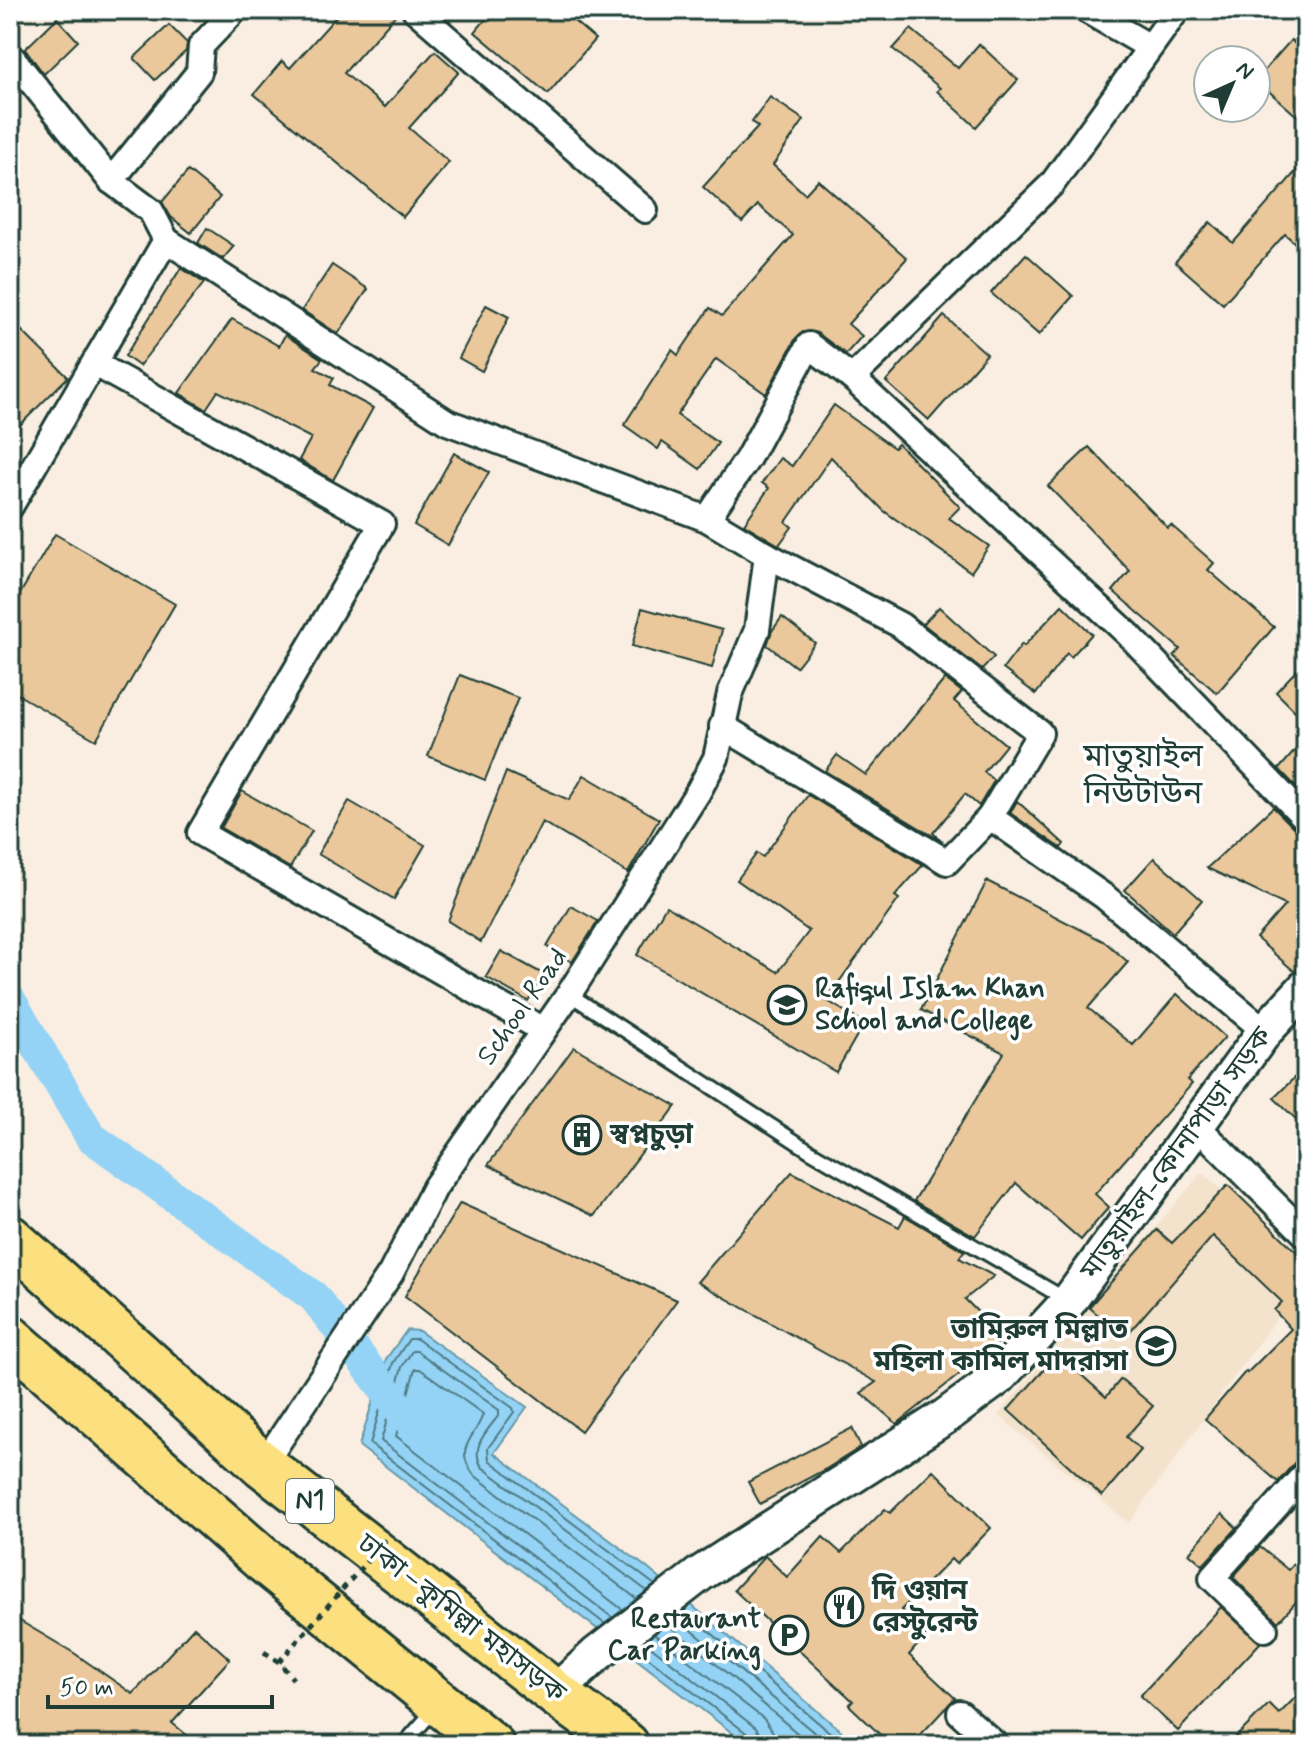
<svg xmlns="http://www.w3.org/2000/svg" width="1316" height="1755" viewBox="0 0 1316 1755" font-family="Mynerve,'Noto Sans Bengali',sans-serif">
  <rect width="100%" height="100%" fill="#f9eee1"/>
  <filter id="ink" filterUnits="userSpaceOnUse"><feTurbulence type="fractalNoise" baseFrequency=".0125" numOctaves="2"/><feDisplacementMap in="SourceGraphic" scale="16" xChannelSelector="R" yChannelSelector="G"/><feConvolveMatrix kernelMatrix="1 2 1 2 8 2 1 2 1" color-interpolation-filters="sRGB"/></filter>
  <g filter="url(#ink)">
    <path fill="#f4e3cc" d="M1202,1172l104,92v13l-177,246 -131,-108z"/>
    <path fill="#94d3f5" stroke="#6597a8" stroke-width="2" d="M407,1330l12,1 108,76 -33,46 152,114 212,178h-110l-389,-299 27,-87z"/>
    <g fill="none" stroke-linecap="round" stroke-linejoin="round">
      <g stroke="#4e7981" stroke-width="2">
        <path d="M623,1610l-227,-174 19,-67h5l63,45c-7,24 -31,33 -9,61l163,124"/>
        <path d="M684,1610l161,135"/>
        <path d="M676,1617l153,128"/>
        <path d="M613,1618l-232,-177 21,-74 10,-16h5l82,59v5c-11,15 -30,32 -17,52l165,124"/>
        <path d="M605,1624l-235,-180 23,-81 16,-24h8l96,69 1,4 -26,36 1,12 166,125"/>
        <path d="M667,1624l66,54 78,67"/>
        <path d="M654,1634l110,85 9,13 1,13"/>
        <path d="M644,1641l112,87 5,8 1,9"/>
        <path d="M636,1648l113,87 3,10"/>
      </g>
      <path stroke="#94d3f5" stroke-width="32" d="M10,1000l81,137 223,160 92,120"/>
    </g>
    <g fill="#eac89c" stroke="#1f3d34" stroke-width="2">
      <path d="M342,10h58l-56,63 41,34 50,-56 24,21 -50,56 40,34 -46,55 -149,-123 28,-33 8,7z"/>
      <path d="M493,10h68l34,29 -47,55 -73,-62z"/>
      <path d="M57,18l21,23 -34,33 -19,-25z"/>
      <path d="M169,25l18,18 -1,8 -31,29 -21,-22z"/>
      <path d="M911,29l47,39 21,-24 39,36 -42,47 -39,-36 3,-3 -47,-39z"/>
      <path d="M1291,40l15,14v70l-50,-44z"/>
      <path d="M770,97l34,23 -31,45 32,29 13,-14 89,78 -59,66 14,12 -16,18 -29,-21 -14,-1 -7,6 -30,56 -50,-35 -39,56 41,28 -18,26 -38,-27 -4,7 -34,-24 48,-75 6,5 32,-47 12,8 71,-81 -35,-30 -16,17 -39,-35 55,-60 -6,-5z"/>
      <path d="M1306,160v93l-21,-19 -62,70 -48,-42 35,-40 23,21z"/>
      <path d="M188,171l32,26 -29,36 -20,-16 -9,-15z"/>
      <path d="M207,228l27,18 -11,13 -25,-16z"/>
      <path d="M1026,254l47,42 -34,39 -48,-42z"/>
      <path d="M332,265l36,24 -30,45 -36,-24z"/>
      <path d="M181,268l23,15 -65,83 -14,-10z"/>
      <path d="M486,305l23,12 -27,54 -23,-13z"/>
      <path d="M944,316l43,38 -58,66 -43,-38z"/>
      <path d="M10,319l58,58 -58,58z"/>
      <path d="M232,319l47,27 6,-11 37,24 -7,9 19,10 -4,7 43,23 -40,72 -34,-20 12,-22 -93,-47 -12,18 -27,-16z"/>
      <path d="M834,405l60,43 4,-4 62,63 -11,11 40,28 -18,26 -87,-61 -53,-54 -45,65 6,5 -13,18 -35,-21 25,-36 -7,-5 18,-25 12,8z"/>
      <path d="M1089,447l79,81 3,-3 43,38 -6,7 66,57 -57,66 -43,-37 6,-7 -67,-58 17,-20 -82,-85z"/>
      <path d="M454,453l35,19 -41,73 -34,-20z"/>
      <path d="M55,534l120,70 -79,136 -86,-50v-79z"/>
      <path d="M1062,605l30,29 -21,23 -4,-4 -31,41 -33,-25 19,-25 2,2z"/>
      <path d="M939,607l55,50 -12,13 -59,-46z"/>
      <path d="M642,608l80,22 -10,38 -80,-22z"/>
      <path d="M782,617l33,26 -19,24 -29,-22 5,-14z"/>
      <path d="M1306,660v62l-30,-30z"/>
      <path d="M460,675l58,23 -33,82 -57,-24z"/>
      <path d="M945,679l17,13 -8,9 52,44 -22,27 10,9 -15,25 -14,-12 -32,39 10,9 -118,-71 12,-16 29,20z"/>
      <path d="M1306,738v59l-27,-28z"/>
      <path d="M506,772l63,28 15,-25 75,44 -31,54 -86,-51 -61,120 -33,-21z"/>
      <path d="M242,791l70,40 -22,37 -69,-40z"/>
      <path d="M808,795l115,70 -28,31 4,3 -73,101 38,23 -28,49 -199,-117 29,-49 112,66 31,-41 -72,-51 20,-27 6,4z"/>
      <path d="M349,801l76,44 -31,54 -76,-45z"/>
      <path d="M1017,801l47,43 -3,4 -51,-35z"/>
      <path d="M1273,807l22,22 11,5v134l-12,3 -38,-33 29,-33 -78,-37z"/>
      <path d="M1154,858l48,42 -29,33 -48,-43z"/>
      <path d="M987,881l118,61 23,20 -40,46 45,37 44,-51 48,43 -38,43 5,4 -97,110 14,13 -28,33 -65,-57 -41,53 -61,-35 90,-148 -83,-43z"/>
      <path d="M571,906l27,15 -26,41 -25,-15z"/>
      <path d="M501,951l42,23 -15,27 -42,-24z"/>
      <path d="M574,1047l102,59 -82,110 -106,-51z"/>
      <path d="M1306,1066v63l-32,-31z"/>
      <path d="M792,1172l107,55 6,-11 59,35 -5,7 35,18 -29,23 39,40 -107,85 -36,-31 15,-11 -179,-100z"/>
      <path d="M1228,1185l78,76v197l-11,4 -17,20 -73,-63 41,-48 1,2 44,-44 -17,-19 8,-8 -69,-66 -89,102 -35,-31 68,-77 15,13z"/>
      <path d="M460,1203l217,97 -96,131 -176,-135z"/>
      <path d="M1058,1354l48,43 15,-18 32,27 -27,31 15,13 -39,46 -94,-86z"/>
      <path d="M852,1428l9,19 -35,22 -66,35 -12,-22z"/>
      <path d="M933,1470l58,58 -35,36 -5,-5 -50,51 26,24 -18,21 46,43 -44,47h-20l-42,-40 4,-4 -119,-111 31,-34 22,21 36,-40 18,16 44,-44 5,4z"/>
      <path d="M1222,1514l15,14 -34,37 -14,-12z"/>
      <path d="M1260,1547l28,23 18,-19v40l-28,31 -45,-45z"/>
      <path d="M1221,1607l39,36 -82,88 -38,-35z"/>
      <path d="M10,1615l64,38 59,41 61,-67 36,32 -58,64 27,22h-189z"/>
      <path d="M1306,1687v58h-78l41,-41 10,10z"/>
    </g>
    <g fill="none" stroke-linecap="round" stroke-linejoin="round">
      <defs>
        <g id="lane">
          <path d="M569,994l241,157 257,149"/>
          <path d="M403,1745l32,-36"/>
        </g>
        <g id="street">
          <path d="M415,10l230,200"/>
          <path d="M1086,10l62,36"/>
          <path d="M10,55l101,126"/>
          <path d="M166,240l281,182 260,97 41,-61 61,-113 43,33 200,-194 125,-174"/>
          <path d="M95,364l287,160 -182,309 343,197"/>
          <path d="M852,378l275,255 179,186"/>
          <path d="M10,507l156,-267 -15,-29 -40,-30 88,-109 2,-26 34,-36"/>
          <path d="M707,519l60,36 133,70 140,108 -50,84 115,80 160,134"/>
          <path d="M722,726l225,136 43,-45"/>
          <path d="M1196,1125l110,110"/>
          <path d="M263,1465l128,-192 44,-86 134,-193 129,-202 18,-34 14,-64 27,-64 10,-75"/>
          <path d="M1265,1629l-53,-51 94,-105"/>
          <path d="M960,1713l36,32"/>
        </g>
        <path id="secondary" d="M555,1693l42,-39 103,-80 246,-158 53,-39 70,-76 196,-270 41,-44"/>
        <g id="highway">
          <path d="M10,1238l253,227 292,228 71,52"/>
          <path d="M10,1338l251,220 230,187"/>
        </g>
      </defs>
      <use href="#lane" stroke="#1f3d34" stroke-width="18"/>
      <use href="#street" stroke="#1f3d34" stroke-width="30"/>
      <use href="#secondary" stroke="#1f3d34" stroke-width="40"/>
      <use href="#highway" stroke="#1f3d34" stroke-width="50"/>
      <path stroke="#1f3d34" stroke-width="5" stroke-dasharray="6 6" stroke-linecap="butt" d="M264,1652l15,10 14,17"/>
      <use href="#lane" stroke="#fff" stroke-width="12"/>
      <use href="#street" stroke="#fff" stroke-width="24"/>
      <use href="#secondary" stroke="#fff" stroke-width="34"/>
      <use href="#highway" stroke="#fce080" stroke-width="44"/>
      <path stroke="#1f3d34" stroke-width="5" stroke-dasharray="6 6" stroke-linecap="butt" d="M279,1662l110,-126"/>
    </g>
  </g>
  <defs>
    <symbol id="school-ring" viewBox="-11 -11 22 22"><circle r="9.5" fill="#fff" stroke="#1f3d34" stroke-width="1.5"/><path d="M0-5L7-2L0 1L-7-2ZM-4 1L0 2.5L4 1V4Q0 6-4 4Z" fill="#1f3d34"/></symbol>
    <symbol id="building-ring" viewBox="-11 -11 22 22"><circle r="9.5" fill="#fff" stroke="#1f3d34" stroke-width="1.5"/><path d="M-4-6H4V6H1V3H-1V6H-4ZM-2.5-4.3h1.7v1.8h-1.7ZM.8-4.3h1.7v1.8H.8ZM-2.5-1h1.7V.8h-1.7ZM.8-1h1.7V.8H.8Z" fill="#1f3d34"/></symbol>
    <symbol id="university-ring" viewBox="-11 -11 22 22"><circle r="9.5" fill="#fff" stroke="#1f3d34" stroke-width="1.5"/><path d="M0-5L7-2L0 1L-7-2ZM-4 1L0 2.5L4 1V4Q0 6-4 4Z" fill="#1f3d34"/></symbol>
    <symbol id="restaurant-ring" viewBox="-11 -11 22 22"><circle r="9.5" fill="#fff" stroke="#1f3d34" stroke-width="1.5"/><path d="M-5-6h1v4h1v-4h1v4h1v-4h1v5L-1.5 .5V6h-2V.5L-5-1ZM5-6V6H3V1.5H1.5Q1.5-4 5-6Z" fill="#1f3d34"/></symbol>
    <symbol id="parking-ring" viewBox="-11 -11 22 22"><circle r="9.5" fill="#fff" stroke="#1f3d34" stroke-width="1.5"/><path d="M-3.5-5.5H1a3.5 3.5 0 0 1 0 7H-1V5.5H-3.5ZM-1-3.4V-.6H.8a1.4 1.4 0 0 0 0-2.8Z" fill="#1f3d34"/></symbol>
  </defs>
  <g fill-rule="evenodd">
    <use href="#school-ring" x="765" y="983" width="44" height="44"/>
    <use href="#building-ring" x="560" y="1113" width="44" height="44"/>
    <use href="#university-ring" x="1134" y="1324" width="44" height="44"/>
    <use href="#restaurant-ring" x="822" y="1585" width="44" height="44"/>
    <use href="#parking-ring" x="767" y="1613" width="44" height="44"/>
  </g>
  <g text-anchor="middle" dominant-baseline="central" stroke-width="7" stroke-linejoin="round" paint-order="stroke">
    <rect fill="#fff" stroke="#627771" stroke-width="2" x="286" y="1479" width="48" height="44" rx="6"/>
    <g font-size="26" font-weight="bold" fill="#1f3d34">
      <text x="310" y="1501">N1</text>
    </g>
    <g font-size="28" font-weight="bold" fill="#1f3d34" stroke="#fff" text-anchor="start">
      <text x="815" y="989">Rafiqul Islam Khan<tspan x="815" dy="32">School and College</tspan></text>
      <text x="610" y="1135">স্বপ্নচুড়া</text>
      <text x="1128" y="1330" text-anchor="end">তামিরুল মিল্লাত<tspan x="1128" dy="32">মহিলা কামিল মাদরাসা</tspan></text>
      <text x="872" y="1591">দি ওয়ান<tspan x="872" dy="32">রেস্টুরেন্ট</tspan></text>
      <text x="761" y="1619" text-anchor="end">Restaurant<tspan x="761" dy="32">Car Parking</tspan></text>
    </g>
    <g font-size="28" fill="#1f3d34" stroke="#fff">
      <text transform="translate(523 1007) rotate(-55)">School Road</text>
      <text transform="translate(1177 1154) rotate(-54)">মাতুয়াইল-কোনাপাড়া সড়ক</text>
      <text transform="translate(461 1619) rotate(38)">ঢাকা–কুমিল্লা মহাসড়ক</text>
    </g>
    <g font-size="32" fill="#1f3d34" stroke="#fff">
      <text x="1143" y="757">মাতুয়াইল<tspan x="1143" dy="37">নিউটাউন</tspan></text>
    </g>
  </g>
  <rect width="1316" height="1755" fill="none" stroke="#fff" stroke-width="40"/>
  <rect x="20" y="20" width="1276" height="1715" fill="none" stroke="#1f3d34" stroke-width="3" filter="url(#ink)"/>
  <g transform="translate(1232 84) rotate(44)"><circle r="38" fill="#ffffff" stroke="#a5b1ae" stroke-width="2"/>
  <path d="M0-6L14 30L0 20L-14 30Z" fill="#1f3d34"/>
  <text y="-12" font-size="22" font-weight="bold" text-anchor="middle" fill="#1f3d34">N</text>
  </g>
  <path d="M48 1695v12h224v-12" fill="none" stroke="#1f3d34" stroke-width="4"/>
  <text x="60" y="1695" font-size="24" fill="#1f3d34" stroke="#ffffff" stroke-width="6" paint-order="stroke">50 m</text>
</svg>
